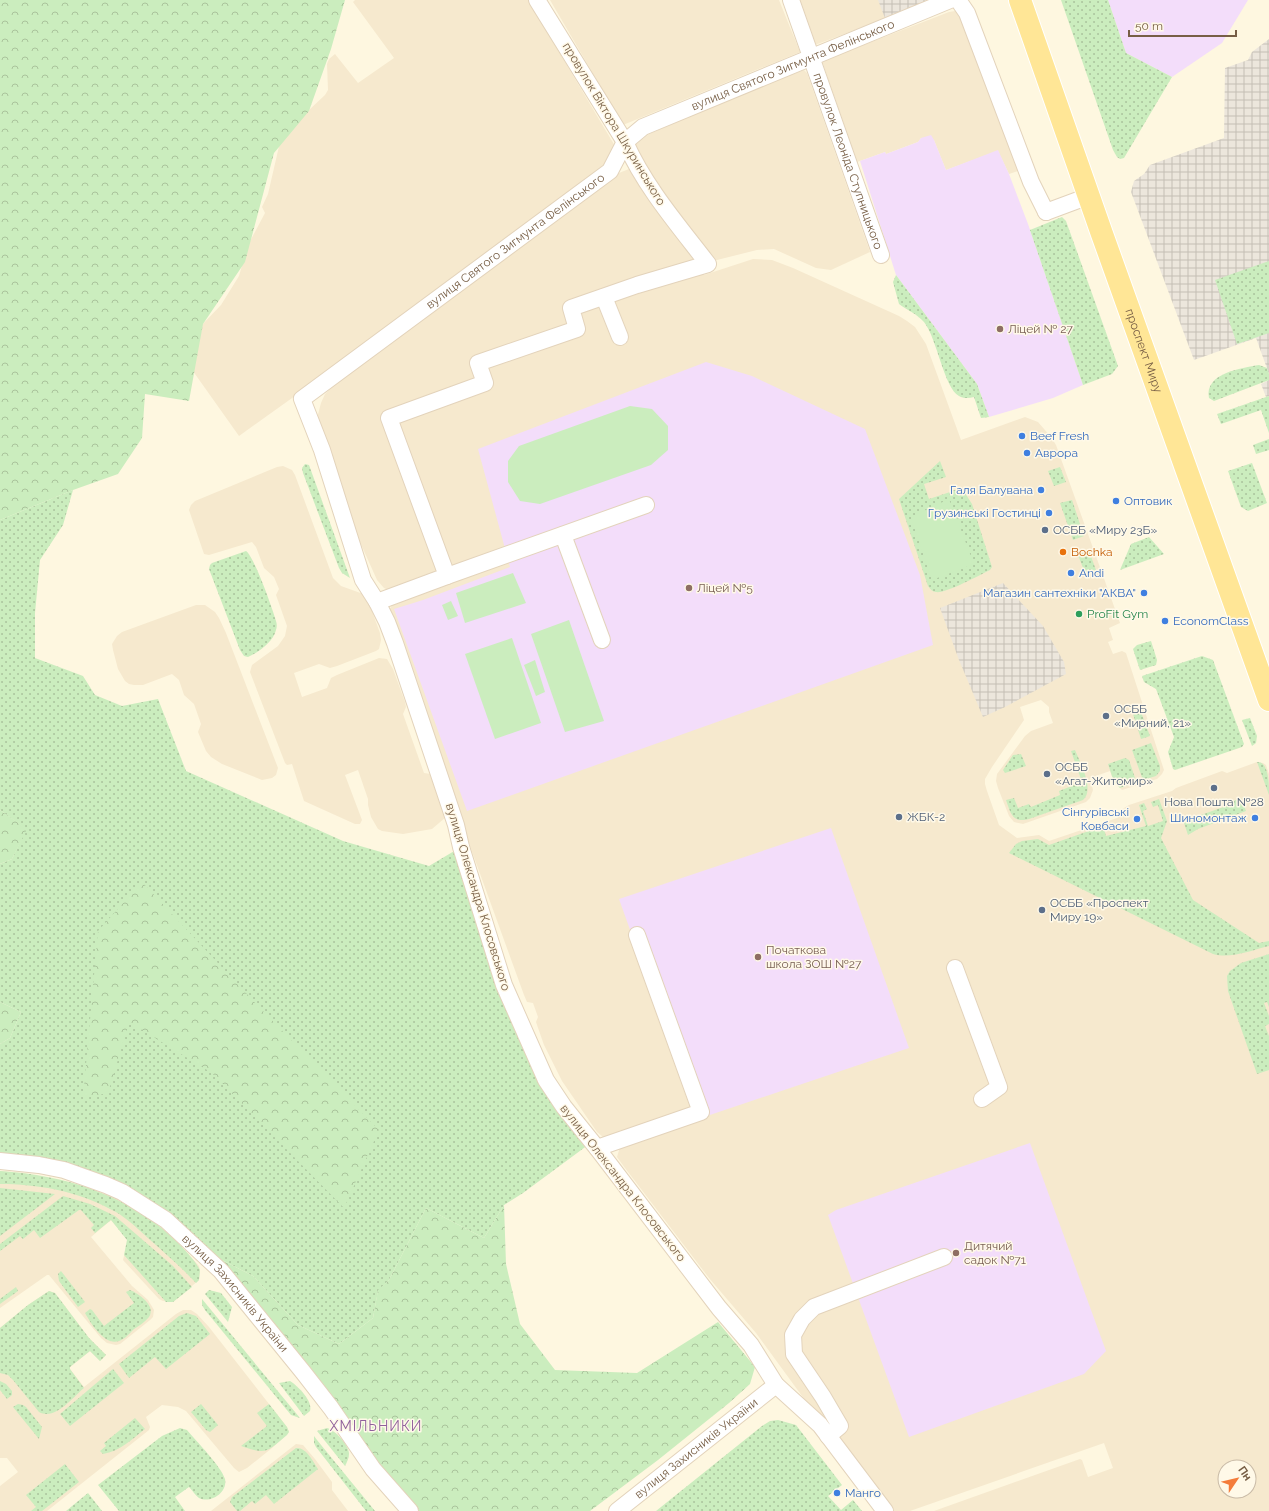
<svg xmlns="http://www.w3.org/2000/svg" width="1269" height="1511" viewBox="0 0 1269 1511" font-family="Raleway,sans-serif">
  <defs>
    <pattern id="industrial-grid" width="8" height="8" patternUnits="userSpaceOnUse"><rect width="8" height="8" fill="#ece6dc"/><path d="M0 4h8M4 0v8" fill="none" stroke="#c4beb4"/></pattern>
    <pattern id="grass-dots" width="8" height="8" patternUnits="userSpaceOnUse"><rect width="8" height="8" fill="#cbedbe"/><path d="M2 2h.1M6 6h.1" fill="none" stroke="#aac39c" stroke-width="1.8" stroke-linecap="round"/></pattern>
    <pattern id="forest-crowns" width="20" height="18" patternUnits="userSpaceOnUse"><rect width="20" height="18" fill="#cbedbe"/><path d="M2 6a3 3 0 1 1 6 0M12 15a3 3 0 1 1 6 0" fill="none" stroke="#aac39c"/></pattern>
  </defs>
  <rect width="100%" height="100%" fill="#fef7e0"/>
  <g fill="#f6e9ce" fill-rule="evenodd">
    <path d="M355,0h173l87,146 -11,20 -228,172 -137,98 -61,-86 43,-45 18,-29 9,-31 17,-32 -3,-6 6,-13 12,-52 14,-18 31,-29 3,-5 -1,-26 2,-5 6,-5 23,29 36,-25 -41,-56z"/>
    <path d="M550,0h229l21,52 -177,73z"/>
    <path d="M799,0h83l7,17 -74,28z"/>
    <path d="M955,11l4,2 59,148v10l-9,3 -11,-23 -52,19 -12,-30 -13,-2 -3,4 -32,12 -1,-2 -28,10 -35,-101 127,-49z"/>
    <path d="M804,70l3,3 63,179 -39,18 -15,-2 -42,-19 -17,1 -44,11 -75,-101 -4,-14 15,-12 117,-50z"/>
    <path d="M629,169l3,2 62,86 10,18 49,-16 19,1 21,8 106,48 8,5 8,6 11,17 35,96 64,-23 13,5 13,15 5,8 64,178 -11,5 4,12 -5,2 5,12 9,-3 4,2 38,117 -2,4 -5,5 -35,11 -8,-8 -4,-11 -20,7 3,12 -3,8 -4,4 -63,22 -9,-2 -5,-6 -11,-28 -2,-7 1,-7 28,-38 6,-5 22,-8 -4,-11v-5l-8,-7 -21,7 4,13 -32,47 -7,12v5l2,7 12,34 18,13 22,-3 10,6 68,-23 7,-10 5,-3 43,-14 4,-3 46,-17 5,2 30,-11 6,1 3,2 3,9v737h-335l146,-52 2,1 6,17 25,-9 -9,-25 -194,68h-20l-52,-73 -12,-21 -5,5 -65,-89 -47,-55 -84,-110 -8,-11 3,-10 -13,-9 -4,-1 -6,-5 -35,-51 -18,-36 -8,-23 2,-5 -5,-14 -6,-1 -3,-7 -103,-284 -33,-100 6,-8 -6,-13 -4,-2 -7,-8 -17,-38 -44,-120 5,-19 4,-9 9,-9 249,-186 36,-26zM1225,1467h24v24h-24z"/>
    <path d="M283,466l9,4 3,5 38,103 8,8 25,9 14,38 1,7 -2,9 -3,2 -39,15 -7,2 -11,-4 -25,9 8,24 25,-9 4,-10 6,-3 42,-17 8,1 6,10 12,33 1,5 -3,7 21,59 7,1 15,43 -14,12 -29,5 -21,-3 -4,-2 -7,-12 -3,-12v-6l-10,-29 -13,5 17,45 -2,4h-5l-51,-23 -12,-37 -5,1 -2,-2 -35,-91 2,-7 26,-19 7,-10 2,-10 -11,-31 3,-6 -5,-12 -10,-9 -8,-21 -4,-5 -43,13 -5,-1 -15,-44 2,-5 4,-4 82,-34z"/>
    <path d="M196,605h9l10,7 4,6 7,15 52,135 -2,7 -4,3 -10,2 -40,-16 -11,-7 -5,-6 -8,-19 3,-8 -7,-20 -10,-9 -5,-15 -7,-6 -29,11h-9l-5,-1 -4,-3 -7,-12 -5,-19 -1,-6 5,-8 5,-4z"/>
    <path d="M0,1171l23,2 42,8 48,16 18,10 36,25 21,22 11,12 1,4 -1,10 -26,22 -10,-1 -4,-2 -36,-39 5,-20 -17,-20 -20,17 41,49 16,14 6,10 -1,7 -3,3 -30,24 -4,1 -9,-2 -6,-5 -52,-63h-2l-47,33z"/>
    <path d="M49,1291l6,2 34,45 17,17 -6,6 -10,-10 -20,16v2l14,18 92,-73 7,-4h8l6,4 12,13 78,100 2,5 -17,16 -25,20 -8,4 -5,-4 -48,-57 -8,-4 -16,-2 -16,12 4,10 -1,3 -102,81h-47v-25l18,-14 -11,-14h-7v-130l28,-23z"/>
    <path d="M296,1444l7,1 12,14 17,23v8l16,21h-137z"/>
  </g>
  <g fill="url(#industrial-grid)">
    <path d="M878,0h66l-56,26z"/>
    <path d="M1269,39v335l-13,-36 -62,22 -63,-168 3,-11 10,-7 6,-9 74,-27 1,-70 23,-8 4,-8z"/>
    <path d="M1269,380v16l-3,1 -5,-13z"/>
    <path d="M1003,583l40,43 21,36 2,12 -61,33 -22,10 -24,-57 -19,-52z"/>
  </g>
  <g fill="#f3ddfa">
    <path d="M1108,0h140l-26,43 -50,34 -46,-24z"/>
    <path d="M931,135l3,5 12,30 52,-20 11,24 19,50 55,161 -30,13 -64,19 -12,-33 -81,-109 -36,-114 25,-9 1,2 32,-12 3,-4z"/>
    <path d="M706,362l46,14 113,53 55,146 13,70 -466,166 -73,-202 29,-9 87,-33 -32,-118z"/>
    <path d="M831,828l78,220 -211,71 -79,-220z"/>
    <path d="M1030,1143l76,208 -22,23 -175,63 -81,-222 8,-5z"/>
  </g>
  <g fill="url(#grass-dots)">
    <path d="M1061,0h47l18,53 46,24 -48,81 -4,1 -3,-2 -4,-7z"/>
    <path d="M1062,217l4,4 52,145 -6,8 -29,11 -53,-155z"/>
    <path d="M1269,261v72l-32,11 -22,-64z"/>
    <path d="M896,275l81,109 12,33 -8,1 -7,-21c-5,1 -10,2 -15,-1 -15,-8 -22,-58 -35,-74 -7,-8 -17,-12 -25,-18l-6,-22z"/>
    <path d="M1259,365l8,3 2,6v6l-55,21 -5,-3c-5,-25 33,-30 50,-33z"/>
    <path d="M1269,396v37l-8,-23 -40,14 -4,-10z"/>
    <path d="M1269,439v11l-13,4 -3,-9z"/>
    <path d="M940,461l6,16 -22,7 5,15 21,-7 1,-2h5l9,3 7,11 20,63 -2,3c-10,5 -45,24 -54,22 -3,0 -6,-3 -8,-6l-29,-87z"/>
    <path d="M1252,463l15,40 -19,8 -7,-4 -13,-36z"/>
    <path d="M305,464l4,1 41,113 -8,-5 -3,-5 -36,-95 -1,-5z"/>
    <path d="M1060,467l6,15 -12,4 -6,-15z"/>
    <path d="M73,490l-10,35 -23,35 -5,53v45l48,18 12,19 27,11 36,-7 28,72 157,70 86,25 32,-19 85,233 46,62 -69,51 -19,12 -20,33 -58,-30 -37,72 -11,11 -5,27 -34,26 -41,-19 -45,-49 -62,-32 -69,-52 -122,-31v-117l10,-6 11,-26 -21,-10v-138l12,-5 14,-30 -26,-19v-290z"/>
    <path d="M1072,500l12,36 -11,4 -13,-37z"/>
    <path d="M1149,537l15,17 -44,16 11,-26z"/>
    <path d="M246,551c8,5 27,59 30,70 1,3 1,6 0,9 -3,12 -17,22 -28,27l-4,-1 -4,-6 -31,-81 1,-4 2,-2z"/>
    <path d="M1089,551l7,19 -11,3 -7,-18z"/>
    <path d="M1151,641l6,19 -1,5 -16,5 -7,-21 4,-4z"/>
    <path d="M1202,656l11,4 31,84 -2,3 -67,23 -2,-1 -5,-17 6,-15 -18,-48 -12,-7 -2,-6z"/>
    <path d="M1141,712l9,24 -9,3 -8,-25z"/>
    <path d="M1250,718l7,18 -1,7 -4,3 -10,-26z"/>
    <path d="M1151,743l9,23v5l-4,5 -13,4 -11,-30z"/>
    <path d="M1075,750c5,12 20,40 8,50l-54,19c-17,4 -18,-5 -23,-19l8,-2 4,10 11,-4 2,3 29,-12 -1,-4 23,-9 -11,-31z"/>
    <path d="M1021,754l5,12 -21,7 -2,-3 10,-15z"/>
    <path d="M1125,758l4,2 7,21 -2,2 -14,5 -6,-6 -6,-18z"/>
    <path d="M1257,762c12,-1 12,23 12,33z"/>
    <path d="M1241,798l5,13 -48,18 -10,6 -4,-12 3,-3 42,-15 -1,-2z"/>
    <path d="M1159,799l8,22 -6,17 32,62 66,43 10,-2v5c-17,4 -38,13 -56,8l-204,-101 7,-9 6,-3 16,-2 11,6 54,-19 3,10 40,-10 -7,-21 5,-2 3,6 -4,2 5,15 15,-5 -5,-16 -5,2 -2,-5z"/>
    <path d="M1269,954v53l-2,-5 -3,1 5,13v8l-4,2 4,10v34l-12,4 -29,-83 -1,-15 3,-5 11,-8z"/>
    <path d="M0,1171c65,4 130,24 177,71 8,8 17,17 23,28l-1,10 -3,3c-15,-16 -31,-30 -47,-44 -12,-11 -24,-23 -39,-30 -33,-18 -73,-25 -110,-25z"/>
    <path d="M0,1188l55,6 -55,42z"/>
    <path d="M63,1196l27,8 25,12 58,50 19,21 -19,15h-7l-42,-47 3,-15 -16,-20 -16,13 -4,-5 3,-3 -13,-15h-2l-39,28 -6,-8 -11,9 -3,-3 -20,15v-7z"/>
    <path d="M61,1271l24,31 -7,5 -19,-26 -1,-7z"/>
    <path d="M16,1287l2,4 -18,13v-5z"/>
    <path d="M130,1290c8,3 27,16 19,27 -4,5 -10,9 -15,12 -4,4 -9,10 -15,12 -14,5 -28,-17 -34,-28l5,-4 2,1 12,16 30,-23 -8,-11z"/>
    <path d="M209,1290l12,3 11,14 -4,15 -23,-28z"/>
    <path d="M49,1291l6,2 34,45 17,17 -6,6 -10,-10 -20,16v2l14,19c-11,9 -29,33 -45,24l-26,-32 -5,-5 -8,-2v-45l28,-23z"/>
    <path d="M202,1299l98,119 -9,-3 -86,-105 -3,-5z"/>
    <path d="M187,1313l9,3 14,18 -44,35 -11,-12 -26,21 -10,-14 60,-48z"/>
    <path d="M113,1369l11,14 -54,43 -10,-12z"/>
    <path d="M0,1381l6,3 6,7v4l-5,4 -7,-9z"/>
    <path d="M290,1381c8,5 23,20 20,30l-6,5 -25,-33z"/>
    <path d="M18,1404l5,1 3,2 16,20 -3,12 -26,-32z"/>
    <path d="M201,1404l17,21 -8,7 -4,-2 -15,-18z"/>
    <path d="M269,1404l18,23 2,5 -2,3c-20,17 -20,20 -46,11l26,-20 -10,-13z"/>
    <path d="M135,1418l10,11c-14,11 -25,22 -42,25l-3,-3 6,-5 -2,-3z"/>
    <path d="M778,1420l18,5 46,60 -14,11 13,14 12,-10 9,11h-206l106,-85 8,-5z"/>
    <path d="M180,1428l7,2c9,11 34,36 38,49 3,13 -14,25 -26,19 -4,-3 -7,-8 -10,-11l-14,10 10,14h-66l-21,-26 64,-49z"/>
    <path d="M327,1428c8,2 22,17 22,26 0,4 -2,8 -4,12l-28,-35z"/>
    <path d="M314,1436l3,4 58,71h-9l-50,-64 -2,-4z"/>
    <path d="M296,1448c10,-1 17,13 22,21l-44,35 -8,-9 -11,9 -3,-3 -12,10h-3l-7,-9 2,-5z"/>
    <path d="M65,1464l14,18 -37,29h-11l5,-4 -10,-12z"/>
    <path d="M88,1493l14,18h-36z"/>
  </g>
  <g fill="url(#forest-crowns)">
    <path d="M0,0h345l-14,49 -22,62 -35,42 -29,109 -42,62 -14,77 -44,-7 -3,44 -24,36 -45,16 -73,30z"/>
    <path d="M0,810l27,19 -15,30 -12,5z"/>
    <path d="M142,882l117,125 120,123 -35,78 -132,-135 -83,-51 -21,71 -25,5 15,-167z"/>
    <path d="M0,1002l21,10 -11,26 -10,6z"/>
    <path d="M504,1205l2,59 14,60 35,46 82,3 81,-51 37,45 -5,17 -21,19 -71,57 -68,51h-180l-219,-267 62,32 45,49 41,19 34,-26 5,-28 11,-10 37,-72 58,30z"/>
  </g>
  <g fill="#cbedbe">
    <path d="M630,406l22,3 16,17v24l-17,15 -111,39 -20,-3 -12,-19v-21l11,-15z"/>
    <path d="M949,499l25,65 -42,16 -21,-63z"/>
    <path d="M513,573l13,30 -61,20 -9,-30z"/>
    <path d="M451,601l7,15 -10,4 -6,-15z"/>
    <path d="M569,620l35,101 -39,11 -34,-98z"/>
    <path d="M512,638l29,85 -46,16 -30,-85z"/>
    <path d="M535,660l10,32 -9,4 -12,-31z"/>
  </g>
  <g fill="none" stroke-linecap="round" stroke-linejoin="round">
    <defs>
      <g id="street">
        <path id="s1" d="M791,0l90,255"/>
        <path d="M958,0l9,13 64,169 15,30"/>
        <path d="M1046,212l43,-16"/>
        <path d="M604,297l16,40"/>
        <path d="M563,535l39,105"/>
        <path d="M447,576l199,-71"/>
        <path d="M377,602l70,-26 -58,-158 96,-35 -7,-20 99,-34 -6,-21 66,-23 71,-21c-30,-39 -63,-77 -83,-122l-88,-142"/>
        <path d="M955,968l44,119 -17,12"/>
        <path d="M597,1148l104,-36 -64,-177"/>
        <path id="s2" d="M0,1161l39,4 25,5 42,15 16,7 44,28 55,51 82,101 28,36 42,61 37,42"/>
        <path d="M828,1436l12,-10 -17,-29 -29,-43 -1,-19 9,-16 12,-12 130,-50"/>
        <path id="s3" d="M617,1511l159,-126"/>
        <path id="s4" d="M885,1511l-65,-86 -44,-40 -25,-40 -32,-37 -122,-160 -33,-41 -18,-27 -42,-95 -43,-138 -5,-22 -61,-182 -8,-21 -10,-20 -14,-22 -41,-130 -20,-51 308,-228 15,-29 18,-15 307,-127"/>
      </g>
      <g id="primary">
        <path id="s5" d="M1020,0l82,234 167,466"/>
      </g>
    </defs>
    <use href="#street" stroke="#e3d3bb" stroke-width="18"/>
    <use href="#primary" stroke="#fff" stroke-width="24"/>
    <use href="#street" stroke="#fff" stroke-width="16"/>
    <use href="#primary" stroke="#ffe696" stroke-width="22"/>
  </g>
  <g fill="#8d6e63" stroke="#fff9e8" stroke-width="1.5">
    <circle cx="1000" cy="329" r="4"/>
    <circle cx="689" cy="588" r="4"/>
    <circle cx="758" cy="957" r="4"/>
    <circle cx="956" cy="1253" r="4"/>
  </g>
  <g fill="#3f7fe0" stroke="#fff9e8" stroke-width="1.5">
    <circle cx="1022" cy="436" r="4"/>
    <circle cx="1027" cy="453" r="4"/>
    <circle cx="1041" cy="490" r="4"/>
    <circle cx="1116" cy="501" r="4"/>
    <circle cx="1049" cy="513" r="4"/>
    <circle cx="1071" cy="573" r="4"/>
    <circle cx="1144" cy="593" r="4"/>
    <circle cx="1165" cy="621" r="4"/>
    <circle cx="1255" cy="818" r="4"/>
    <circle cx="1137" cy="819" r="4"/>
    <circle cx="837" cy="1493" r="4"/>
  </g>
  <g fill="#5c6f8a" stroke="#fff9e8" stroke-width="1.5">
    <circle cx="1045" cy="530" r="4"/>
    <circle cx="1106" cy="716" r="4"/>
    <circle cx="1047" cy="774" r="4"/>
    <circle cx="1214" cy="788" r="4"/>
    <circle cx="899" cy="817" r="4"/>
    <circle cx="1042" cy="910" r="4"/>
  </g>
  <circle fill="#e8710a" stroke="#fff9e8" stroke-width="1.5" cx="1063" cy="552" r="4"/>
  <circle fill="#2e9e5b" stroke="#fff9e8" stroke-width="1.5" cx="1079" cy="614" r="4"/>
  <g text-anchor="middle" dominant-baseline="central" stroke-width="3" stroke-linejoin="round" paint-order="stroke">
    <g font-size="12" fill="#775e45" stroke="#fff9e8">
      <text stroke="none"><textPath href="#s4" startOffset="1876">вулиця Святого Зигмунта Фелінського</textPath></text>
      <text transform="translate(614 124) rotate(59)">провулок Віктора Шкуринського</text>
      <text stroke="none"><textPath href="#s1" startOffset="171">провулок Леоніда Ступницького</textPath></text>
      <text stroke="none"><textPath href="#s4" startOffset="1540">вулиця Святого Зигмунта Фелінського</textPath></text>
      <text stroke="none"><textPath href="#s5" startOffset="372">проспект Миру</textPath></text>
      <text transform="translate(478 897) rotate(73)">вулиця Олександра Клосовського</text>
      <text transform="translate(623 1183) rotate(52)">вулиця Олександра Клосовського</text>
      <text stroke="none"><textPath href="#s2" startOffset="280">вулиця Захисників України</textPath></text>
      <text stroke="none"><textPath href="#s3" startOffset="101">вулиця Захисників України</textPath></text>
    </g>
    <g font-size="12" fill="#785e54" stroke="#fff9e8" text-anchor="start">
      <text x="1008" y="329">Ліцей № 27</text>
      <text x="697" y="588">Ліцей №5</text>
      <text x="766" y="950">Початкова<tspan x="766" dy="14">школа ЗОШ №27</tspan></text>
      <text x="964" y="1246">Дитячий<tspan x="964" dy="14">садок №71</tspan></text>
    </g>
    <g font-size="12" fill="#366cbe" stroke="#fff9e8" text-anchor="start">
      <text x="1030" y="436">Beef Fresh</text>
      <text x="1035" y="453">Аврора</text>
      <text x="1033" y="490" text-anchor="end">Галя Балувана</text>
      <text x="1124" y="501">Оптовик</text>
      <text x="1041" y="513" text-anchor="end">Грузинські Гостинці</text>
      <text x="1079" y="573">Andi</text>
      <text x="1136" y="593" text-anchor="end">Магазин сантехніки "АКВА"</text>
      <text x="1173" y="621">EconomClass</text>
      <text x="1129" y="812" text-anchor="end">Сінгурівські<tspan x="1129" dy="14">Ковбаси</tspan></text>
      <text x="1247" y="818" text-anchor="end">Шиномонтаж</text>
      <text x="845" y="1493">Манго</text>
    </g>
    <g font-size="12" fill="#4e5e75" stroke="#fff9e8" text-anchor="start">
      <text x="1053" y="530">ОСББ «Миру 23Б»</text>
      <text x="1114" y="709">ОСББ<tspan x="1114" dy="14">«Мирний, 21»</tspan></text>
      <text x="1055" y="767">ОСББ<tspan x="1055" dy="14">«Агат-Житомир»</tspan></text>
      <text x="1214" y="802" text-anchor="middle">Нова Пошта №28</text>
      <text x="907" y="817">ЖБК-2</text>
      <text x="1050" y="903">ОСББ «Проспект<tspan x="1050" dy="14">Миру 19»</tspan></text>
    </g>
    <g font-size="12" fill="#c56008" stroke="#fff9e8" text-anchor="start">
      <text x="1071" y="552">Bochka</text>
    </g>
    <g font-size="12" fill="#27864d" stroke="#fff9e8" text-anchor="start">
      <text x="1087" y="614">ProFit Gym</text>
    </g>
    <g font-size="14" letter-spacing="1" fill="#8f609c" stroke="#fff9e8">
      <text x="376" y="1426">ХМІЛЬНИКИ</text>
    </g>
  </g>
  <g transform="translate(1237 1479) rotate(55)"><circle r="19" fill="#fff9e8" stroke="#c9bba7"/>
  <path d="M0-3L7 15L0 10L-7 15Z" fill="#f47c3a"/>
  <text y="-6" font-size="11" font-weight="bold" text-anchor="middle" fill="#775e45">Пн</text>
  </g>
  <path d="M1129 30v6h107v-6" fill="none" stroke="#775e45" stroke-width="2"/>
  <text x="1135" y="30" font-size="12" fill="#775e45" stroke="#fff9e8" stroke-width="3" paint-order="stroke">50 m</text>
</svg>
